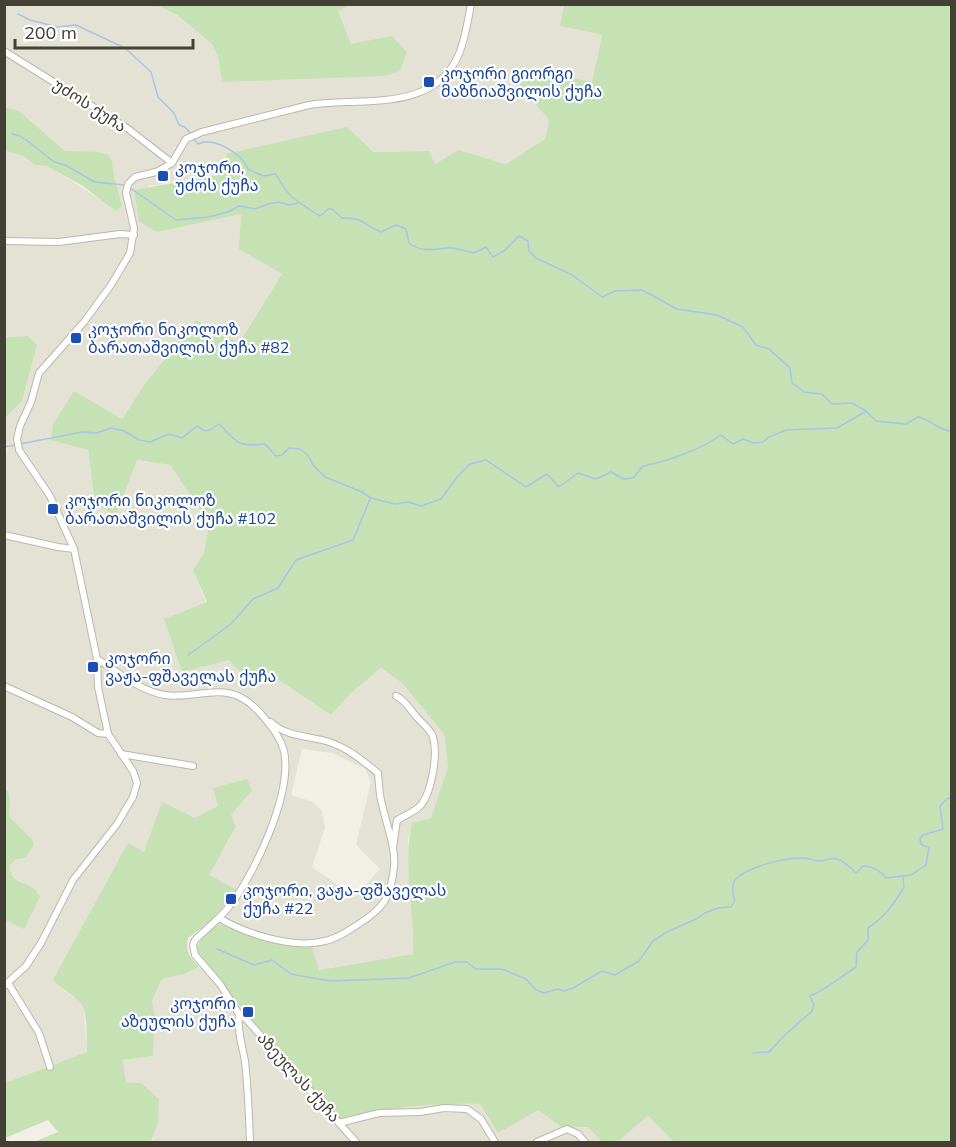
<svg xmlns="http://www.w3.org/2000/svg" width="956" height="1147" viewBox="0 0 956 1147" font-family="Mulish,'Noto Sans Georgian',sans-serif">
  <rect width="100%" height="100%" fill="#f1efe6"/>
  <g fill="#e4e2d5" fill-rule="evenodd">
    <path d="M141,4l20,3 16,8 35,29 6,12 4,26 129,-38 -14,-33 13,-6h214l-4,21 42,9 -10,47 -72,5 29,32 -4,20 -41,25 -44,-14 -25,14 -6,-13 -203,3 2,19 -80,13 9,46 84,-18 -1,35 42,25 -44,70 -42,-24 -52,65 -23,35 -69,20 36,10 7,54 21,12 20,-56 34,5 39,58 -5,30 -11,17 36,90 22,24 16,-12 64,43 19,-21 31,-26 21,15 42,51 4,33 -17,52 -19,4 -4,16 1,41 5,51 -1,23 -95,16 -35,-26 -65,-20 -4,3 -4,-5 -1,-47 27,-47 -23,-40 6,18 -24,13 -51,33 -16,-8 -65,146 17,12 4,9 3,41 -82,31v-163l19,8 10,-39 -14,-5 -9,-11 -2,-7 23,-27 -23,-23 1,-17 -3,-11 -2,-2v-327l3,-10 -3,-5v-26l17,-17 15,-56 -9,-9 -23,1v-186l18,5 12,9h12l48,31 27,10 -8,-30 -2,-15 -31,-8 -16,-2 -46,-40 -13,-4 -1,2v-104zM302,749l30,4 33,16 6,12 -15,64 24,24 -25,28 -43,-30 13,-40 -3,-16 -9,-9 -22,-7z"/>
    <path d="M206,964l49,60 85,96 38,-10 65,-7 37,1 58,6 23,17h27l14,15h-451l3,-5 -29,-54 -2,-23 30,-4 2,-41 -3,-14 10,-22 22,-5z"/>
    <path d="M648,1116l26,26h-57z"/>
  </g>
  <g fill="#c6e1b3">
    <path d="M141,5h209l-12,6 13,33 41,-8 15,16 -7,19 -16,5 -162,6 -4,-26 -6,-12 -35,-29 -16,-8z"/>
    <path d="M564,5h387v1137h-277l-26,-26 -31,26h-15l-14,-15h-27l-23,-17 -40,23 -18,-29c-49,-1 -93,3 -140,16l-85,-96 -56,-68 -2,-9 5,-10 16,-13 65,20 29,3 7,23 94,-16c2,-44 -11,-88 -1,-131l19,-5 17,-51 -4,-33 -42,-51 -21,-15 -31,26 -19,21 -64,-43 -16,13 -22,-25 -47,12 -18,-53 43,-17 -14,-32 11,-17 5,-30 -39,-58 -33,-5 -21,56 -21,-12 -7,-54 -37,-10 2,-16 21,-33 48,28 22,-34 52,-65 43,23 43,-69 -43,-25 2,-35 -84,18 -18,-11 -5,-31 94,-17 -2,-19 121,-27 26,25 56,-1 6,13 24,-14 46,14 40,-25 4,-20 -30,-32 4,-19 69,14 10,-47 -42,-9z"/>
    <path d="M5,107l14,4 46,40 33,1 11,3 3,6 2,15 8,30 -6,5 -33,-25 -36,-20 -12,-1 -12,-9 -18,-5z"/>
    <path d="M28,336l9,9 -15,56 -17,17v-81z"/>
    <path d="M247,779l5,11 -21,25 5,12 -27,48 28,15 -27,32 -22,16c-3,15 2,18 11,29l-15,7 -22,5 -10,22 3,14 -2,41 -30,4 3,23h15l18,16 -1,23 -7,20h-117l24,-10 -10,-12 -43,18v-55l82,-31c-1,-14 2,-40 -8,-51 -8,-7 -18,-13 -26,-21l75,-137 16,9 18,-50 33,16 23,-12 -5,-18z"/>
    <path d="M4,786c8,7 6,20 5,30l23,23 2,6 -9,13 -9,1 -7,7c4,19 13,14 25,23 0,0 6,7 6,8l-16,32 -19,-9z"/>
  </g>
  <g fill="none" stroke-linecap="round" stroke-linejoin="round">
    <g stroke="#a8c4e8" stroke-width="1.5">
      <path d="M18,14l12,6 28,7 18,-2 49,23 26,24 7,25 16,16 5,12 6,2 6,7"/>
      <path d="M12,134l8,2 9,6 25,20 11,3 30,17 30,3"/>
      <path d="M193,138l5,6c16,-8 44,10 50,25l15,7 12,-2c4,4 5,7 8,12 5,10 27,24 37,30l8,-7h4l10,9c22,-1 21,7 39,14l15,-7 10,4 3,14c15,11 25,5 41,5 8,0 16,3 24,5l12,-6 7,10 11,-6 15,-15 9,5 1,10 7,7 36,17 30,22 13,-6 27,-1 35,19 40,6 26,12 13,18 13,4 21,19 2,15 12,9 18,2 10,10 20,-1 14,8 10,10 30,3 12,-7c13,2 20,14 34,14"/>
      <path d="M129,187l47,33 33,-3 19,-5 11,-6 16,3 13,-5 11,-2 10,3 9,-2"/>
      <path d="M20,444l62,-12 15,1 14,-5 13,3 15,9 11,2 19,-8 13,4 15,-12 8,5 5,-1 9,-6c19,19 18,23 46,20l11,12 6,-1 7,-7 11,1 8,6 5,10 12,12 35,14 11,7 24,6 13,-2 13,4 20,-7 17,-23 12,-12 16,-4 40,27 21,-13 12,13 19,-14 18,6 15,-7 12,7 10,-1 10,-12c23,-4 59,-17 78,-31l12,9 10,-5 11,4 9,-1 6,-5 17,-7 51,-2 28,-16"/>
      <path d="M4,447l11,-2"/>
      <path d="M188,655l43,-31 22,-25 25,-11 18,-28 57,-20 17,-41"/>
      <path d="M217,949l37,16 18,-5 19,14 39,7 79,-3 46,-16h12l9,7h26l24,10 10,11 8,3 13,-4 7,2 9,-3 29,-17 13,4 24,-14 14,-20 14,-9 31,-14 7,-5 13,-5 13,-1 4,-7c-3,-6 -4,-17 2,-22 14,-12 49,-21 67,-20 5,0 10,3 14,3 6,1 12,-4 19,-2 7,2 14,9 19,14l7,-7c9,0 18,5 23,12l25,-3 15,-10 3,-17 -8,-4 -1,-5 3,-4 20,-6 -3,-23 8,-8 4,2"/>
      <path d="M753,1053l16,-1 16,-17 27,-24 2,-6 -4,-9c17,-7 30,-19 46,-29l1,-15 11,-12v-12c17,-11 26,-24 36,-41l-1,-10"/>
    </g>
    <defs>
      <g id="street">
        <path d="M4,51l123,77 45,35"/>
        <path d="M4,241l55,1 61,-8 14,1"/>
        <path d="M4,535l54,12 16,2"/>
        <path d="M97,659c21,13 43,32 68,36 24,4 51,-9 73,1 11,5 21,15 28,24 8,10 15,19 18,31 9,42 -30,125 -56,157 -10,12 -22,21 -33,32l-2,5 2,10 25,29 19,30c-2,16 3,31 6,47 3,27 4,54 5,81"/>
        <path d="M4,686l68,31 26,16 10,1"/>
        <path d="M121,754l72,12"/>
        <path d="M393,847l4,-27c7,-4 19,-9 24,-15 11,-14 17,-51 12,-68 -3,-9 -12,-14 -18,-22 -7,-8 -9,-14 -19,-19"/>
        <path d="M219,918c25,15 71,30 101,24 14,-2 25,-9 37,-17 26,-16 34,-27 37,-58 2,-20 -8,-43 -12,-63 -3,-10 -3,-21 -4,-31 -15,-12 -30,-25 -49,-31 -18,-6 -44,-5 -58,-20"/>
        <path d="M8,983l31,50 11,34"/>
        <path d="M4,986l22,-20 15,-23 32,-63 44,-56 16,-27 4,-14 -4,-12 -25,-37 -10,-47 -1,-28 -23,-110 -24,-53 -31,-46 -2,-11 3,-13 11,-24 8,-29 45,-51 27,-37 19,-32 4,-25 -8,-35 2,-9 7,-7 21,-5 16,-9 14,-24 16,-7 107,-27c50,-8 125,9 150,-51 6,-15 9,-33 12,-50"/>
        <path d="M239,1014l7,5 110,123"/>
        <path d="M339,1123l40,-10 41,-1 24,-4 23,1 14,10 14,23"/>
        <path d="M537,1142l30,-13 11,5 7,8"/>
      </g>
    </defs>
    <use href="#street" stroke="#bbb8aa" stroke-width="8"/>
    <use href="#street" stroke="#fff" stroke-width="6"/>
  </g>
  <g fill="#1a4fb4" stroke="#fff" stroke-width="2">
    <rect x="423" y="76" width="12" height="12" rx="3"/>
    <rect x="157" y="170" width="12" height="12" rx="3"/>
    <rect x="70" y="332" width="12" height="12" rx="3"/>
    <rect x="47" y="503" width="12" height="12" rx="3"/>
    <rect x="87" y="661" width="12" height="12" rx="3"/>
    <rect x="225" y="893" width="12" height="12" rx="3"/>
    <rect x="242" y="1006" width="12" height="12" rx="3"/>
  </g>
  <g text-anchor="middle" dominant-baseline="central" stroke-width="4.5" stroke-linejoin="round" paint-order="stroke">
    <g font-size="16" fill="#164399" stroke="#fff" text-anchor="start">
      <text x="441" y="73">კოჯორი გიორგი<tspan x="441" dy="18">მაზნიაშვილის ქუჩა</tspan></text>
      <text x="175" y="167">კოჯორი,<tspan x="175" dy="18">უძოს ქუჩა</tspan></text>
      <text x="88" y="329">კოჯორი ნიკოლოზ<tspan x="88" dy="18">ბარათაშვილის ქუჩა #82</tspan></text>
      <text x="65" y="500">კოჯორი ნიკოლოზ<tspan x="65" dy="18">ბარათაშვილის ქუჩა #102</tspan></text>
      <text x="105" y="658">კოჯორი<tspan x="105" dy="18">ვაჟა-ფშაველას ქუჩა</tspan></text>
      <text x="243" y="890">კოჯორი, ვაჟა-ფშაველას<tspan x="243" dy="18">ქუჩა #22</tspan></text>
      <text x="236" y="1003" text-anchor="end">კოჯორი<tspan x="236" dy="18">აზეულის ქუჩა</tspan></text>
    </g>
    <g font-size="16" fill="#434036" stroke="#fff">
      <text transform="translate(90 105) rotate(33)">უძოს ქუჩა</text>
      <text transform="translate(299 1077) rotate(48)">აზეულას ქუჩა</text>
    </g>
  </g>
  <rect width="956" height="1147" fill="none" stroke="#434036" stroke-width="12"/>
  <path d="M15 39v9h178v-9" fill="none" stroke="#434036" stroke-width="3"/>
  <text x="24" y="39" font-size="18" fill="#434036" stroke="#ffffff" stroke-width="4.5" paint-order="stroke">200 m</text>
</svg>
